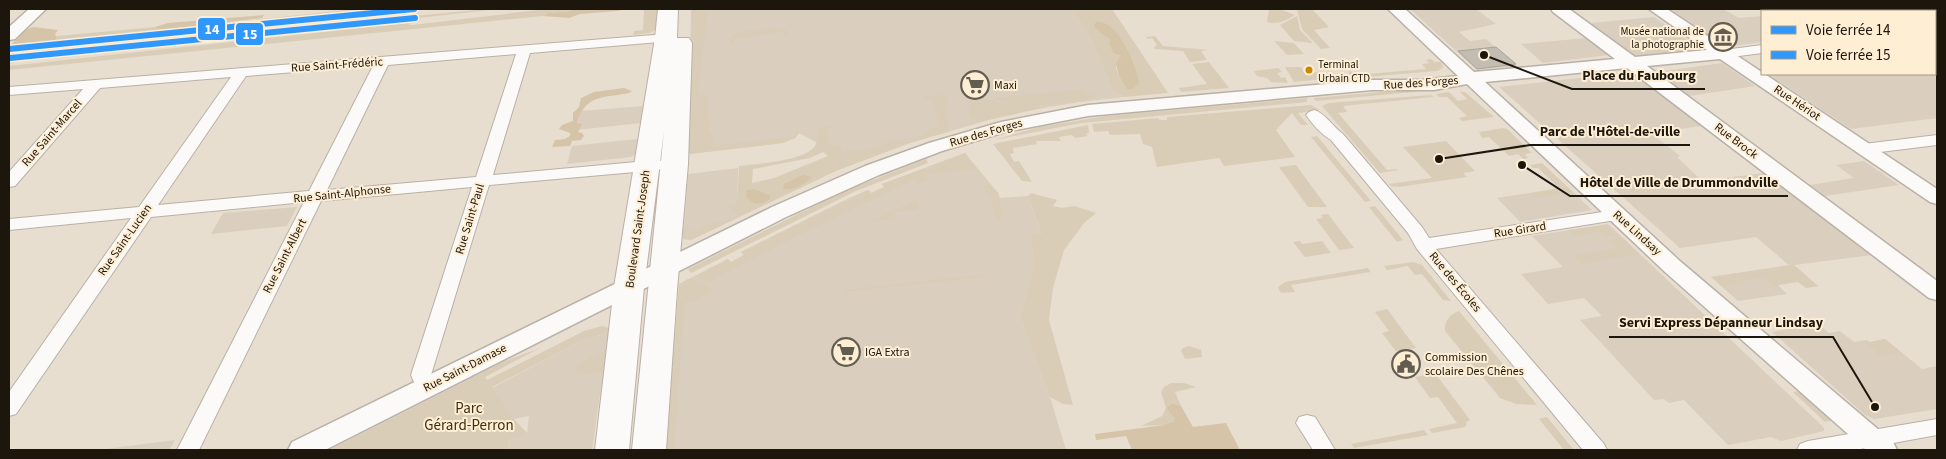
<svg xmlns="http://www.w3.org/2000/svg" width="1946" height="459" viewBox="0 0 1946 459" font-family="'Source Sans 3',sans-serif">
  <rect width="100%" height="100%" fill="#e7ded0"/>
  <g fill="#dacebe">
    <path d="M704,9h368l18,28 24,56 11,4 -46,5 -70,12 -99,29 -55,20 -56,-30 -4,5 -12,5 -94,11 1,-108z"/>
    <path d="M1410,9h66l20,15 -37,8 11,9 16,-2 31,27 -40,4z"/>
    <path d="M1670,9h53l16,9 22,-2 1,1v25l-35,5z"/>
    <path d="M1654,17l46,32 -64,7 -45,-33z"/>
    <path d="M1935,37l2,2v79l-86,11 -83,-55h167z"/>
    <path d="M1586,38l23,17 -66,8 -22,-19z"/>
    <path d="M1722,63l33,23 -66,10 -32,-24z"/>
    <path d="M1631,72l71,54 -51,7 29,23 -3,1 25,24 62,-8 108,82 -78,10 24,21 -12,2 -8,-6 -20,3 9,9 -49,7 -27,-24 78,-12 -33,-28 -76,11 -181,-161z"/>
    <path d="M644,106l-3,17 -65,7 4,-19z"/>
    <path d="M637,139l-2,15 -4,3 -64,7 5,-18z"/>
    <path d="M965,153l33,40 2,5 28,-2 13,38 -12,2 4,16 1,13 -14,52 30,80 16,53h-400l13,-166 49,-25 3,3 13,-7 -3,-3 108,-54 19,-8 3,3 13,-6 -2,-3z"/>
    <path d="M1864,161l35,24 -74,11 -15,-11 44,-7 -18,-13z"/>
    <path d="M738,168l-1,50 -46,22 -8,-1 5,-65z"/>
    <path d="M1563,188h6l23,22 -72,12 -23,-24z"/>
    <path d="M297,207l-10,19 -76,8 12,-21z"/>
    <path d="M1608,224l211,199 5,5v3l-43,10 -10,-4 -43,8 -44,-45 -15,3 -5,-4 -10,1 -74,-80 22,-4 -18,-18 -36,6 -27,-30 42,-7 -31,-31z"/>
    <path d="M1818,324l11,9 11,-2 14,11 13,-2 3,2 15,-3 37,30 15,-3v43l-63,10 -9,-4 -93,-83z"/>
    <path d="M609,332l-17,118h-84l1,-10 15,-4 3,-3 2,-17 -16,3 -21,-31 87,-46z"/>
    <path d="M175,440l-6,10h-71z"/>
  </g>
  <g fill="#dacdb7" fill-rule="evenodd">
    <path d="M356,9h42l-389,39 43,-6 5,-6 98,-9 2,2h11z"/>
    <path d="M488,9h11l-377,42 -113,9v-6z"/>
    <path d="M547,9h25l-1,2 -23,2 -5,3 -534,54v-4l408,-44 -10,2 5,1z"/>
    <path d="M644,9h14v20l-9,4 -16,2 1,-4 9,-1z"/>
    <path d="M691,9h17l-10,85 10,1 1,37 4,4v10l83,-10 -1,-5 2,-1 2,3 -4,5 -12,5 -94,11z"/>
    <path d="M1072,9h40l56,84 -43,4 -11,-4 -24,-56zM1111,39l28,44 -20,-6 -3,-10 5,-11 -8,-3 -4,-9z"/>
    <path d="M1269,9h10l16,6c-10,6 -17,10 -28,7z"/>
    <path d="M1297,9h15l17,18 -15,3 16,18 -9,1 -19,-20z"/>
    <path d="M1297,16l3,14 13,13 -19,-2 -14,-16z"/>
    <path d="M770,28l15,1 4,6 -4,2 -2,-5 -48,7 -2,5 -4,-1v-5l10,-6z"/>
    <path d="M1155,36l8,10 46,4 -8,1 6,9 -17,2 -7,-11 -28,-2 -1,-2 3,-2 -5,-7 -4,1 -2,-2z"/>
    <path d="M1274,41l20,2 10,11 -17,1z"/>
    <path d="M1431,59l4,3h6l2,6 -6,3 -84,7 -5,-6 3,-1 4,4 71,-6 -4,-5 7,-1 -3,-3z"/>
    <path d="M1209,62l20,26 -48,4 -2,-4 28,-4 -15,-20z"/>
    <path d="M1285,67h16l3,6 15,-1 5,7 -30,3z"/>
    <path d="M1278,68l4,4 -5,1 4,5 4,-1 3,6 -17,-1 -4,-4 -10,-2 -3,-5z"/>
    <path d="M1427,88l-12,4 -99,9 -3,-3z"/>
    <path d="M1085,89l2,4 8,1 -3,6c-28,4 -73,10 -99,-2z"/>
    <path d="M1449,92l9,9 9,-2 -7,-7h5l29,25 -32,4 -3,-3 8,-2 -20,-19h-8l-3,-3z"/>
    <path d="M943,95l5,2 -3,20 6,14 -41,12 -74,28 -145,69 -8,-1v-12l11,5 24,-11 4,2 15,-7 -1,-5 -11,-6 12,-1 2,-38c17,-2 66,-5 76,-20 3,-5 2,-10 3,-16l5,-3 13,-1 -9,3 1,16h12l2,7 38,-5 2,-6c16,-2 38,0 50,-13l8,-1 -8,-27 -10,-1 4,-3zM823,152l5,4 -54,22 -22,5 1,-14 57,-11z"/>
    <path d="M1431,95l8,7 -6,-5 -90,9 4,6 -9,1 49,57 9,-1 2,1 -18,3 -58,-67 7,-3z"/>
    <path d="M982,98l19,5 46,4 -68,15c-12,-3 -10,-12 -9,-23z"/>
    <path d="M1307,98v4l-226,21 -87,17 45,-13 67,-11z"/>
    <path d="M1311,105l9,5 -22,3 10,12h-7l-9,-12 -16,17 19,27 -71,9 -5,-8 -62,9 -5,-20 -9,-3 -3,-10 -30,1 -2,-4 -14,1 -2,-8 66,-6 2,2h7v-3z"/>
    <path d="M1088,125l1,8 -3,1 2,2 -13,2 -3,-3 -13,2 2,4h-25l1,3 -24,4 1,5 -4,1 4,8 5,-1 13,21 -10,-1 -29,-37z"/>
    <path d="M1503,128l4,1 25,24 -7,1 3,4 -5,1 -5,-5 -9,2 -20,-19 -7,1 -3,-6z"/>
    <path d="M1317,136l54,65 -6,1 -54,-65z"/>
    <path d="M1446,141l29,30 -12,2 4,4 -68,10 -8,-1 -2,-2 43,-6 -29,-31z"/>
    <path d="M965,153l17,22 -3,1 -3,-7 -46,5 -2,-3 -3,1 4,8 -9,4 -6,-4 -117,56 -89,46 -13,-6 33,-17 3,3 13,-7 -3,-3 127,-62 3,3 13,-6 -2,-3z"/>
    <path d="M926,159l2,4 -72,28 -165,82 -3,-4 152,-76z"/>
    <path d="M1542,163l31,29 -38,6 -5,-5 29,-5 -21,-20h-5l-3,-3z"/>
    <path d="M1296,165l31,42h-19l-29,-40z"/>
    <path d="M990,184l8,9 5,24 -6,2 -7,-25 -5,-2 -1,-6z"/>
    <path d="M1031,193l26,7 -4,6 9,2 12,-2 22,7 -12,10 -20,27 -11,38 -4,32 24,85 -10,-1 -13,-7 -30,-80 14,-52 -1,-13 -4,-16 12,-3 -13,-37z"/>
    <path d="M914,201l4,3v6l-24,2 1,7 -23,2z"/>
    <path d="M1375,206l28,34 -6,2 -28,-35z"/>
    <path d="M1328,214l26,34 -15,2 -23,-31 7,-1 -2,-3z"/>
    <path d="M1605,225l11,10 -11,1 -5,-4 -26,4 -6,-6z"/>
    <path d="M1623,238l16,16 -57,10 -8,-9 43,-7 -8,-8z"/>
    <path d="M1300,241l2,3 20,-3 9,12 -26,4 -12,-15z"/>
    <path d="M1413,262l9,3 29,36 -8,-1 -21,-26 -7,1 -7,-9 -21,4 -3,-4z"/>
    <path d="M1794,265l24,21 -12,2 -8,-6 -20,3 -3,2 -11,-9 -27,3 2,2 -11,2 -1,3 4,4h-2l-18,-15z"/>
    <path d="M1368,268l3,4 -80,13 4,7 -14,1 -3,-6 7,-5z"/>
    <path d="M985,274l1,3 -142,15v-2z"/>
    <path d="M688,279l16,5 8,6 -17,11 -10,1 -11,148h-8l13,-166z"/>
    <path d="M1387,309l29,39 -20,3 -14,-18 7,-2 -14,-19z"/>
    <path d="M1459,311l78,94 -21,-1 -16,-6 -55,-67c-1,-10 5,-17 14,-20z"/>
    <path d="M602,326l7,2v4l-30,10 -87,45 21,31 14,15 -3,3 -15,4 -1,10h-179l176,-89 35,-13 -55,29 2,3 97,-49z"/>
    <path d="M1885,339l17,14 -21,3 -15,-13z"/>
    <path d="M1189,346l12,4 1,7 -17,2 -4,-8 2,-3z"/>
    <path d="M606,351l-2,21 -26,3 -3,-9 26,-14z"/>
    <path d="M1435,373l35,47 -4,2 1,2 -2,3 -33,6 -3,-4 28,-6 -19,-26 -8,1 -15,-21z"/>
    <path d="M1171,383h13l12,4 -21,5 6,14 -15,2 8,10v3l-9,4 -24,1 21,-10 4,-8 -5,-16 3,-5z"/>
    <path d="M1800,391l32,29 -7,2 -32,-30z"/>
    <path d="M1547,417l27,33h-10l-25,-31z"/>
    <path d="M1424,430l4,5 -74,13 -3,-4z"/>
  </g>
  <g fill="#d5c4a8">
    <path d="M572,9l5,1 48,-1 -8,2 -37,3 -11,4 -26,-2 5,-3 23,-2z"/>
    <path d="M264,15l-2,3 -94,11h-11l-2,-2 13,-4z"/>
    <path d="M1096,22c21,-4 41,44 43,61l-6,6h-6l-8,-13 -3,-13 5,-7 -8,-3 -4,-9 1,-5 -13,-9 -3,-5z"/>
    <path d="M34,27l24,3 -3,4 2,4 -5,4 -43,5 18,-18z"/>
    <path d="M624,88l8,3 -3,2c-24,5 -44,1 -52,30l5,1 -4,8 4,1 2,3 -3,4 -9,1 -2,5 -18,1 3,-7 10,-1 5,-3v-3l-11,-4 3,-4 11,-4v-8l6,-6 2,-9 13,-6z"/>
    <path d="M803,175l9,2c-6,8 -19,13 -29,12l1,-5z"/>
    <path d="M754,189l16,6v4c-10,7 -17,7 -24,-3l1,-6z"/>
    <path d="M1172,404l9,2 12,21 33,-4 14,27h-108l-6,-14 -30,4 -1,-6 70,-9 9,-4v-3l-8,-10z"/>
  </g>
  <path fill="#c3bcb1" stroke="#aaa49a" d="M1496,47l20,17 -39,5 -19,-18z"/>
  <g fill="none" stroke-linecap="round" stroke-linejoin="round">
    <defs>
      <g id="minor">
        <rect x="1935" y="28" width="2" height="10"/>
        <path d="M666,34l7,4 -2,3 -141,12 -37,122 165,-15 6,2 2,3 -2,3 -6,2 -169,15 -58,190 5,13 -3,6 -7,2 -7,-2 -8,-19 61,-188 -151,14 -122,249h-22l127,-248 -153,15 -135,197 -7,2v-24l122,-174 -122,12v-11l130,-12 92,-130 -131,11 -85,98 -6,1v-15l74,-83 -74,6v-8zM516,54l-40,123 -149,13 61,-125zM373,66l-64,125 -151,14 88,-129z"/>
        <path d="M1762,45v8l-38,5 -7,-4 7,-4z"/>
        <path d="M1314,110c11,3 19,17 29,24l79,93 7,11 187,-28 6,1 3,4 -3,4 -6,1 -180,29 168,195 3,6h-24l-166,-201 -9,-16 -77,-93c-10,-6 -18,-15 -25,-25l3,-3z"/>
        <path d="M1937,135v10l-73,9 -6,-2 -2,-3 2,-3 6,-2z"/>
        <path d="M1307,415l8,2 20,33h-22l-17,-27 3,-6z"/>
        <path d="M1937,419v16l-82,15h-58l3,-6 8,-3z"/>
      </g>
      <g id="tertiary">
        <path d="M29,9h17l-31,30 -6,1v-13z"/>
        <path d="M1388,9h17l69,63 141,-13 -62,-47 -2,-3h18l66,48 72,-7 -58,-41h18l270,180v15l-7,-2 -210,-143 -73,7 290,215v19l-8,-2 -302,-230 -142,14 196,180 212,180 4,8h-31l-201,-178 -198,-188 -33,6h-62l-284,26 -83,16 -63,19 -63,24 -93,42 -461,233h-37l4,-8 480,-235 93,-41 64,-23 72,-21 87,-17 284,-25h50l36,-4z"/>
      </g>
      <path id="primary" d="M658,9h20l-1,29h12l3,5 -4,121 -11,126 -11,160h-34l32,-319 -20,156 -15,163h-34l19,-163 41,-249z"/>
    </defs>
    <use href="#minor" stroke="#b9b1a7" stroke-width="2"/>
    <use href="#tertiary" stroke="#b9b1a7" stroke-width="3"/>
    <use href="#primary" stroke="#b9b1a7" stroke-width="2"/>
    <use href="#minor" fill="#fbfaf8" fill-rule="evenodd"/>
    <use href="#tertiary" fill="#fbfaf8" fill-rule="evenodd"/>
    <use href="#primary" fill="#fbfaf8" fill-rule="evenodd"/>
    <defs>
      <path id="rail-1" d="M9,49l405,-40"/>
      <path id="rail-2" d="M10,58l405,-40"/>
    </defs>
    <use href="#rail-1" stroke="#feeed4" stroke-width="9"/>
    <use href="#rail-2" stroke="#feeed4" stroke-width="9"/>
    <use href="#rail-1" stroke="#3098fc" stroke-width="6"/>
    <use href="#rail-2" stroke="#3098fc" stroke-width="6"/>
  </g>
  <defs>
    <symbol id="museum-ring" viewBox="-11 -11 22 22"><circle r="9.5" fill="#feeed4" stroke="#635c51" stroke-width="1.5"/><path d="M0-6L6-3V-2H-6V-3ZM-5-1h2V3h-2ZM-1-1h2V3h-2ZM3-1h2V3H3ZM-6 4H6V6H-6Z" fill="#635c51"/></symbol>
    <symbol id="supermarket-ring" viewBox="-11 -11 22 22"><circle r="9.5" fill="#feeed4" stroke="#635c51" stroke-width="1.5"/><path d="M-6-5.5h2.5l.6 2H6L4.5 2H-2.5L-4.4-4H-6ZM-1.5 3.2a1.3 1.3 0 1 0 .1 0ZM3 3.2a1.3 1.3 0 1 0 .1 0Z" fill="#635c51"/></symbol>
    <symbol id="civic-ring" viewBox="-11 -11 22 22"><circle r="9.5" fill="#feeed4" stroke="#635c51" stroke-width="1.5"/><path d="M-.6-6.5H3V-4.5H.6V-3L4-1V1h2V6H-6V1h2V-1L-.6-3ZM-1.2 2.5V6h2.4V2.5Z" fill="#635c51"/></symbol>
  </defs>
  <g fill-rule="evenodd">
    <use href="#museum-ring" x="1707" y="21" width="32" height="32"/>
    <use href="#supermarket-ring" x="959" y="69" width="32" height="32"/>
    <use href="#supermarket-ring" x="830" y="336" width="32" height="32"/>
    <use href="#civic-ring" x="1390" y="348" width="32" height="32"/>
  </g>
  <circle fill="#cb8903" stroke="#feeed4" stroke-width="2" cx="1309" cy="70" r="4.5"/>
  <g text-anchor="middle" dominant-baseline="central" stroke-width="4" stroke-linejoin="round" paint-order="stroke">
    <g font-size="11" fill="#1c160d" stroke="#feeed4" text-anchor="end">
      <text x="1704" y="31">Musée national de<tspan x="1704" dy="13">la photographie</tspan></text>
    </g>
    <g font-size="11" fill="#1c160d" stroke="#feeed4" text-anchor="start">
      <text x="1318" y="64">Terminal<tspan x="1318" dy="14">Urbain CTD</tspan></text>
    </g>
    <g font-size="12" fill="#1c160d" stroke="#feeed4">
      <text transform="translate(337 65) rotate(-4)">Rue Saint-Frédéric</text>
      <text transform="translate(1421 83) rotate(-4)">Rue des Forges</text>
      <text transform="translate(1797 103) rotate(34)">Rue Hériot</text>
      <text transform="translate(52 133) rotate(-49)">Rue Saint-Marcel</text>
      <text transform="translate(986 133) rotate(-16)">Rue des Forges</text>
      <text transform="translate(1736 141) rotate(37)">Rue Brock</text>
      <text transform="translate(342 194) rotate(-6)">Rue Saint-Alphonse</text>
      <text transform="translate(470 219) rotate(-73)">Rue Saint-Paul</text>
      <text transform="translate(638 229) rotate(-82)">Boulevard Saint-Joseph</text>
      <text transform="translate(1520 230) rotate(-9)">Rue Girard</text>
      <text transform="translate(1637 233) rotate(42)">Rue Lindsay</text>
      <text transform="translate(125 240) rotate(-55)">Rue Saint-Lucien</text>
      <text transform="translate(285 256) rotate(-63)">Rue Saint-Albert</text>
      <text transform="translate(1455 282) rotate(50)">Rue des Écoles</text>
      <text transform="translate(465 368) rotate(-27)">Rue Saint-Damase</text>
    </g>
    <g font-size="12" fill="#1c160d" stroke="#feeed4" text-anchor="start">
      <text x="994" y="85">Maxi</text>
      <text x="865" y="352">IGA Extra</text>
      <text x="1425" y="357">Commission<tspan x="1425" dy="14">scolaire Des Chênes</tspan></text>
    </g>
    <g font-size="15" fill="#3f2d0d" stroke="#feeed4">
      <text x="469" y="408">Parc<tspan x="469" dy="17">Gérard-Perron</tspan></text>
    </g>
  </g>
  <path fill="none" stroke="#1c160d" stroke-width="2" d="M1484 55L1572 89H1705M1439 159L1530 145H1690M1522 165L1570 196H1788M1875 407L1833 337H1609"/>
  <g fill="#1c160d" stroke="#feeed4" stroke-width="2">
    <circle cx="1484" cy="55" r="5"/>
    <circle cx="1439" cy="159" r="5"/>
    <circle cx="1522" cy="165" r="5"/>
    <circle cx="1875" cy="407" r="5"/>
  </g>
  <g font-size="14" text-anchor="middle" font-weight="bold" fill="#1c160d" stroke="#feeed4" stroke-width="4" stroke-linejoin="round" paint-order="stroke">
    <text x="1639" y="80">Place du Faubourg</text>
    <text x="1610" y="136">Parc de l'Hôtel-de-ville</text>
    <text x="1679" y="187">Hôtel de Ville de Drummondville</text>
    <text x="1721" y="327">Servi Express Dépanneur Lindsay</text>
  </g>
  <g stroke="#feeed4" stroke-width="2">
    <rect x="197" y="17" width="29" height="24" rx="5" fill="#3098fc"/>
    <rect x="235" y="22" width="29" height="24" rx="5" fill="#3098fc"/>
  </g>
  <g font-size="14" text-anchor="middle" font-weight="bold" fill="#fff">
    <text x="212" y="34">14</text>
    <text x="250" y="39">15</text>
  </g>
  <rect width="1946" height="459" fill="none" stroke="#1c160d" stroke-width="20"/>
  <rect x="1761" y="10" width="175" height="65" fill="#feeed4" stroke="#a49884"/>
  <rect x="1771" y="26" width="25" height="8" fill="#3098fc" stroke="#a49884"/>
  <text x="1806" y="35" font-size="15" fill="#1c160d">Voie ferrée 14</text>
  <rect x="1771" y="51" width="25" height="8" fill="#3098fc" stroke="#a49884"/>
  <text x="1806" y="60" font-size="15" fill="#1c160d">Voie ferrée 15</text>
</svg>
